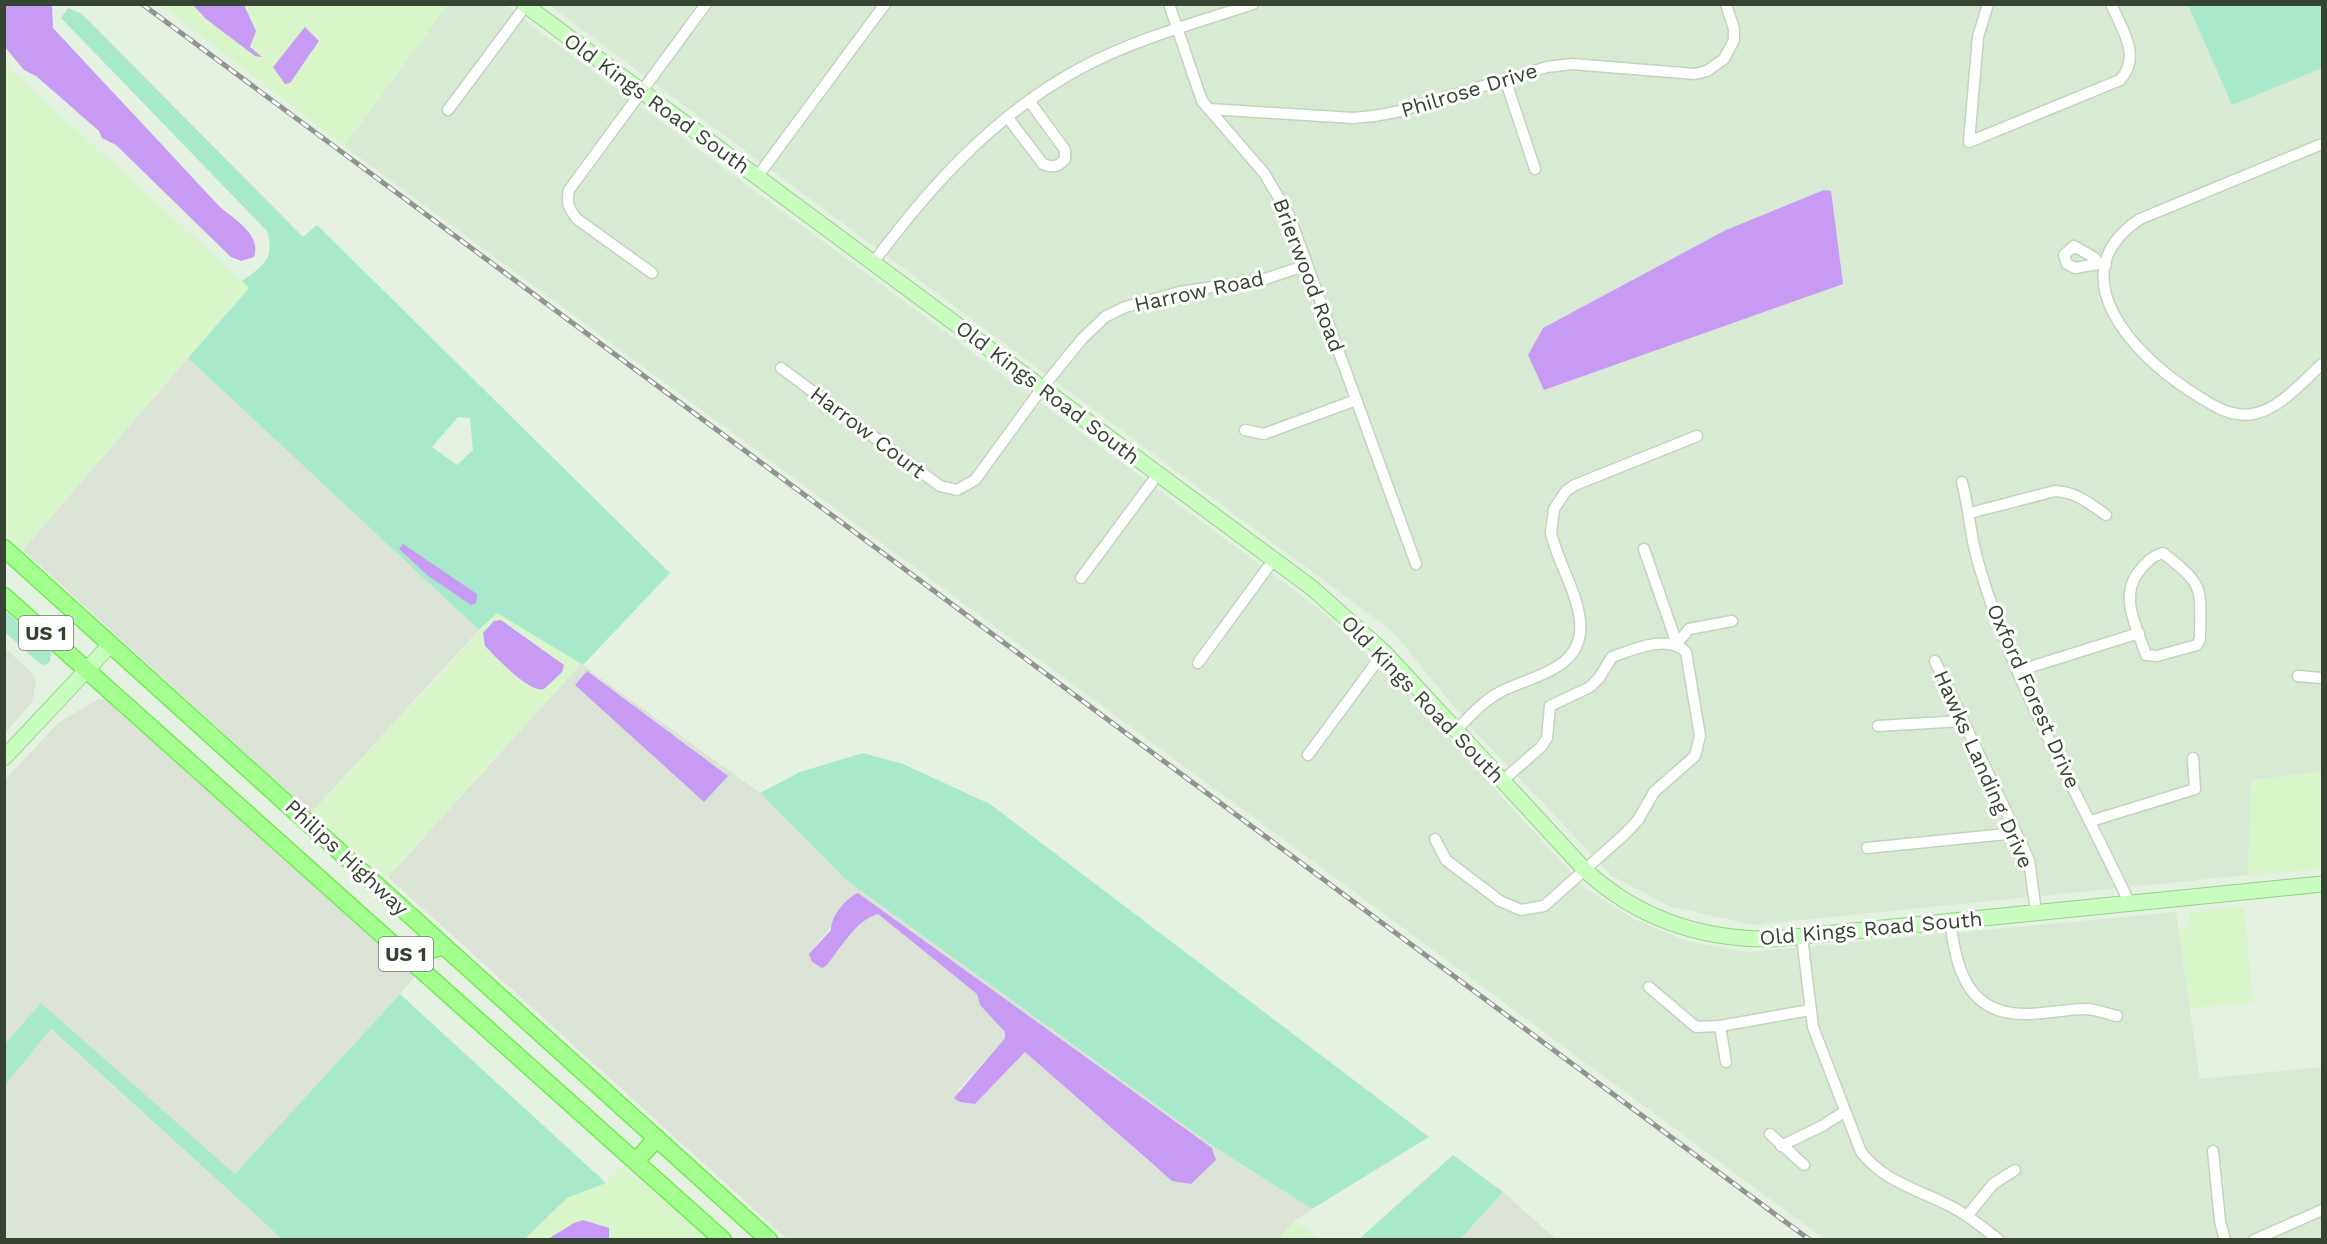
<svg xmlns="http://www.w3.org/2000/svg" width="2327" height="1244" viewBox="0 0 2327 1244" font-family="'Work Sans',sans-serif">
  <rect width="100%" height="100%" fill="#e5f2e2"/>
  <g fill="#d8ead3">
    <path d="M447,5h61l24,21 789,584 92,89 173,190 50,31 51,21 62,11 427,-40 24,167 122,-12v172h-498l-1480,-1093z"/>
    <path d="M549,5h1773v767l-71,8 -3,95 -495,50 -84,-19 -57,-30 -143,-151 -76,-93z"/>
  </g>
  <g fill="#d9f6cb" fill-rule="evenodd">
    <path d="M161,5h286l-103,141z"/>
    <path d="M4,64l245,223 -226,263 -19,-17z"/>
    <path d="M497,613l84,51 -194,213 -76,-64zM501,620l30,19 33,26 -39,19z"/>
    <path d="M2322,772v97l-74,6 3,-95z"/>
    <path d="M2244,907l9,95 -63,6 -11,-80 11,-2 -1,-14z"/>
    <path d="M620,1167l56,39 35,34h-186l42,-42 39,-15z"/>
    <path d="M1294,1221l26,18 -42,1z"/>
  </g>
  <g fill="#dbe3d7" fill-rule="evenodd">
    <path d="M188,358l291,272 -168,183 -288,-263z"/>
    <path d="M5,648l27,25 4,9 -4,20 -27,31z"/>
    <path d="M581,664l179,129 86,87 364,264 102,65 -18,12 -16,18h-491l-399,-362zM576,685h-1l152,92 -23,25zM858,894l354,254 4,8 -54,17 -137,-121 -50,52 -18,-13 48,-53v-6l-25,-27 -3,-11 -99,-80 -8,2 -19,18 -42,20z"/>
    <path d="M99,699l8,1 50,41 260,234 -182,200 -194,-171 -36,40v-264l54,-58z"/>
    <path d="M50,1029l232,210 -277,1v-155z"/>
    <path d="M1503,1192l53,47 -95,1z"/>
  </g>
  <g fill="#a8e9cb" fill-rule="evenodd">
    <path d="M2188,5h134v63l-90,37z"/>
    <path d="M68,8l14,6 221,223 14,-12 353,348 -87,92 -86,-52 -18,17 -291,-272 61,-70 -7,-7c21,-15 33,-22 25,-50l-206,-213zM458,417l12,1 3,32 -16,15 -25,-18zM399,549l72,56 -44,-30z"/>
    <path d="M4,610l47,41 -1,11 -5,3 -6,-2 -34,-31z"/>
    <path d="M863,753l40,11 87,40 439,333 -117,72 -102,-65 -364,-264 -86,-87 40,-21z"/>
    <path d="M400,994l206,189 -39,15 -42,41h-243l-231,-210 -46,56v-41l36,-41 194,171z"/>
    <path d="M1453,1155l50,37 -42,47h-102z"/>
  </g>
  <g fill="#c79af3">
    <path d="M4,5h48l1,23 167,179c14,12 42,28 34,50l-13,4 -10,-4 -115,-112 -14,-7 -3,-7 -63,-55 -12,-6 -19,-23z"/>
    <path d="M193,5h51l12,26 -6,16 12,10 -7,-1 -49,-37z"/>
    <path d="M305,27l14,14 -29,42 -5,1 -12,-17z"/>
    <path d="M1824,190l7,1 12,93 -299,106 -16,-35 15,-27 183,-98z"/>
    <path d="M403,544l74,50 -1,9 -5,2 -44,-30 -28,-26z"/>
    <path d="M501,620l63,45 -2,7 -18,17c-14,5 -48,-32 -59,-43l-2,-13 11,-12z"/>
    <path d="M587,671l141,105 -24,26 -129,-117z"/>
    <path d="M858,893l354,255 4,12 -25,24 -19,-3 -147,-129 -50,52 -15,-2 -6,-4 51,-60v-6l-25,-27 -3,-11 -99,-80c-22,6 -38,35 -52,52l-4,2 -10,-6 -3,-8 22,-24c0,-14 15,-32 27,-37z"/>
    <path d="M583,1220l26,8v11h-61l26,-16z"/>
  </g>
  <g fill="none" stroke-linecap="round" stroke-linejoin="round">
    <defs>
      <g id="street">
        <path d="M1169,4l33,97 62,72 25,42 127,349"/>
        <path d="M1988,4l-10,33 -9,105 151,-62c22,-23 2,-51 -9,-76"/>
        <path d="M1505,79l30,90"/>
        <path d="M1209,109l144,9 21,-2 22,-4 151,-45 25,-3 123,10 12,-3 17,-12 10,-19v-11l-8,-25"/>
        <path d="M448,110l79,-106"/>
        <path d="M1008,118l35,46c10,4 15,3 22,-5v-9l-35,-48"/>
        <path d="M2322,144l-182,75c-83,55 -6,136 50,172 19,12 39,27 63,23 27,-5 50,-33 69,-50"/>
        <path d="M757,177l128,-173"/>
        <path d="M873,263c57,-77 122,-149 208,-195 54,-29 114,-45 172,-64"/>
        <path d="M2098,264l-23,4 -8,-4 -3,-9 10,-9 21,12 3,6 8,1"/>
        <path d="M652,273l-75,-54c-8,-10 -11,-16 -8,-29l137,-186"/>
        <path d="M781,368l159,118 17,4 18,-10 67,-92 40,-49 23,-22 20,-10 55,-15 85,-13 42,-14"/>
        <path d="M1245,430l19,4 92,-34"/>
        <path d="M1962,482c7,26 8,54 16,80 34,119 99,229 151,340"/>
        <path d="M1970,513l85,-22c21,1 34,12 51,24"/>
        <path d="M1644,549l33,95"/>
        <path d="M2163,553c43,34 37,33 37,86l-3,6 -40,11 -11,-1c-9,-28 -28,-59 -6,-85 8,-9 12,-14 23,-17z"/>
        <path d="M1081,578l77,-104"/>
        <path d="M1677,644l12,-15 43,-8"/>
        <path d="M1935,661l94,199 7,52"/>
        <path d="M1198,663l76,-104"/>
        <path d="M2018,671l121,-38"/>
        <path d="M2298,676l24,2"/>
        <path d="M1878,726l84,-5"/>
        <path d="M1456,731c13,-15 28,-31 46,-40 32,-16 83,-22 78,-70 -3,-30 -22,-58 -29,-88l3,-24 12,-18 9,-6 122,-49"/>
        <path d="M1308,755l76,-103"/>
        <path d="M2091,821l104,-32 -2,-31"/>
        <path d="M1435,839l11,21 54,41 21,9 23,-4 81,-72 13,-14 16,-28 41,-36 5,-20 -14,-84c-18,-18 -52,-3 -74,5l-13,21 -9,9 -40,19 -3,32 -6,9 -39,34"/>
        <path d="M1867,848l149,-15"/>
        <path d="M1950,921c6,47 17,94 76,93 20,0 40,-5 60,-5 10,0 21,5 31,7"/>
        <path d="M1802,937l11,90 48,125c22,28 52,36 83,51 20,9 37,23 55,37"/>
        <path d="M1649,987l47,40 24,-1 90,-16"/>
        <path d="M1720,1026l6,36"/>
        <path d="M1770,1134l34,31"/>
        <path d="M1781,1146l41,-20 22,-14"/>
        <path d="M2213,1151l7,70 5,19"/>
        <path d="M1967,1216l26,-32 22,-14"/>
        <path d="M2254,1240l68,-30"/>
      </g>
      <g id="secondary">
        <path d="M524,4l788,584 72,64 201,218c53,49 118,70 189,69l548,-55"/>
        <path d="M4,758l107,-114"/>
      </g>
      <g id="primary">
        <path d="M4,548l765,692"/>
        <path d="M4,596l719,644"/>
        <path d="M408,956l36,-10"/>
        <path d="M636,1161l21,-23"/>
      </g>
    </defs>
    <use href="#street" stroke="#c1d5bb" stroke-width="13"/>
    <use href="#secondary" stroke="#98d18d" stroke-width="17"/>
    <use href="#primary" stroke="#76e859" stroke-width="19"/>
    <use href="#street" stroke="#fff" stroke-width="10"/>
    <use href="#secondary" stroke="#c8ffbf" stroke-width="15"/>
    <use href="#primary" stroke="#a3ff8e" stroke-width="16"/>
    <defs>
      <path id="rail" d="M142,4l1668,1236"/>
    </defs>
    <use href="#rail" stroke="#939393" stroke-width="5"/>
    <use href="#rail" stroke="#fff" stroke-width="3" stroke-dasharray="9" stroke-linecap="butt"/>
  </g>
  <g text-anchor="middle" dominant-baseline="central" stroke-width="6" stroke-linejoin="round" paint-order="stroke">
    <g fill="#fff" stroke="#737b70" stroke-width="1.5">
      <rect x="19" y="616" width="54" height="34" rx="4.5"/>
      <rect x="379" y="937" width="54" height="34" rx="4.5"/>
    </g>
    <g font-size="20" font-weight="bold" fill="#374332">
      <text x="46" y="633">US 1</text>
      <text x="406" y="954">US 1</text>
    </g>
    <g font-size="21" fill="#374332" stroke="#fff">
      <text transform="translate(1469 90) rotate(-17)">Philrose Drive</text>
      <text transform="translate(657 103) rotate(36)">Old Kings Road South</text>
      <text transform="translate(1309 275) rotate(69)">Brierwood Road</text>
      <text transform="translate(1199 291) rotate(-12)">Harrow Road</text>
      <text transform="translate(1048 392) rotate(37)">Old Kings Road South</text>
      <text transform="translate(868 432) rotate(37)">Harrow Court</text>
      <text transform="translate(2034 696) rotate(66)">Oxford Forest Drive</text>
      <text transform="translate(1423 699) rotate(46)">Old Kings Road South</text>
      <text transform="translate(1984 769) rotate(66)">Hawks Landing Drive</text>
      <text transform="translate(347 857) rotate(43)">Philips Highway</text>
      <text transform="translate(1871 928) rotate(-5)">Old Kings Road South</text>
    </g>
  </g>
  <rect width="2327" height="1244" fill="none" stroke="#374332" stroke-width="12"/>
</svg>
